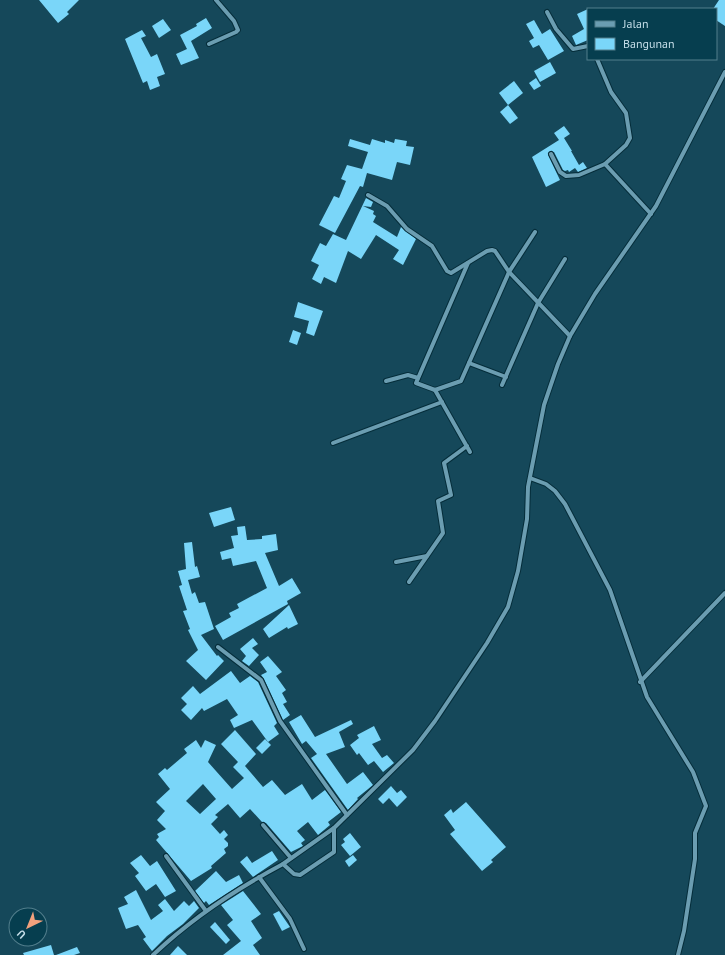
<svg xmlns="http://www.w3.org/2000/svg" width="725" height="955" viewBox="0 0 725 955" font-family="'PT Sans',sans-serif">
  <rect width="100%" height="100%" fill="#15485a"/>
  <g fill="#7ad6f9" fill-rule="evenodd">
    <path d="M39,0h40l-12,12 2,2 -11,9z"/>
    <path d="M719,0h6v26l-9,-6v-11h-3z"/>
    <path d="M588,9v31l-12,5 -4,-9 12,-7 -7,-15z"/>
    <path d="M206,18l6,10 -21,13 8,17 -18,7 -5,-11 11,-5 -7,-14 17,-9 -1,-2z"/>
    <path d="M163,19l8,11 -12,8 -7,-12z"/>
    <path d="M534,20l8,14 8,-5 14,22 -16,9 -9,-15 -6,3 -4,-7 5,-3 -8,-14z"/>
    <path d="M142,30l4,6 -5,2 10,19 6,-3 8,20 -8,3 3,9 -10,4 -3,-9 -4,2 -18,-44z"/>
    <path d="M550,62l6,11 -16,9 -6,-11z"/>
    <path d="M536,78l5,8 -7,4 -5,-7z"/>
    <path d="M514,81l9,12 -15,12 -9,-12z"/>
    <path d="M508,105l10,13 -8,6 -10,-12z"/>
    <path d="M564,126l6,8 -6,4 8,13h-1l8,14 4,-3 4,6 -9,4 -3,-4 -6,4 -1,-2 -3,1 -2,-1 -9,-18 -4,-1 -2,4 12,25 -14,7 -14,-30 27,-17 -5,-7z"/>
    <path d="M350,139l20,6 2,-6 13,4v-3l9,3 1,-4 12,2 -1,5 8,1 -4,18 -13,-3 -5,18 -25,-7 -4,14 -3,-1 -25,47 -16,-8 15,-29 5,2 7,-17 -5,-2 6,-14 15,4 6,-17 -20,-6z"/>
    <path d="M366,198l7,4 -2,5 -8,-1 11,5 -1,3 3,2 -3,6 24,15 4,-10 15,12 -13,26 -10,-6 6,-9 -23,-15 -15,24 -13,-8 -12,32 -12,-6 -3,7 -9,-5 7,-14 -8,-4 9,-18 6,3 7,-12 13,6z"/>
    <path d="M298,302l25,9 -9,25 -8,-3 3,-12 -15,-4z"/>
    <path d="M293,330l8,3 -4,12 -8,-3z"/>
    <path d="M231,507l4,13 -21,7 -5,-14z"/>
    <path d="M245,526l2,14 15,-1v-3l14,-2 2,16 -13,3 14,33 13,-8 9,15 -14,8 1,3 -65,36 -8,-14 16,-9 -2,-4 10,-5 -2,-4 30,-16 -11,-27 -23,5 -2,-8 -9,2 -2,-8 14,-4 -3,-12 7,-1 -1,-8z"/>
    <path d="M192,542l3,25 2,-1 3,11 -12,3 4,14 3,-2 4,11 6,-1 9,27 -13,6 16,21 1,-1 6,6 -18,19 -20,-19 12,-11 -10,-20 2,-1 -7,-18 4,-1 -8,-24 3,-1 -4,-14 8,-2 -2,-26z"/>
    <path d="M289,605l9,19 -10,5 -1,-2 -18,11 -6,-9z"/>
    <path d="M253,638l5,6 -6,4 7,7 -10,11 -7,-5 4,-5 -6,-7z"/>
    <path d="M268,656l14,16 -6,4 10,14 -4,3 5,9 -4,2 7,11 -7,5 -19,-41 -3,-4 6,-3 -7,-10z"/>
    <path d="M231,671l9,12 10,-7 8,6 19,41 -3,3 5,8 -11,8 -16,-22 -18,8 -4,-8 8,-5 -11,-16 -23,12 -2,-3 -11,12 -10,-10 6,-6 -6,-6 12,-12 7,8z"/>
    <path d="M301,715l14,22 36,-17 2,4 -14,8 6,15 -19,7 21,30 16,-12 10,13 -16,13 1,1 -10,11 -37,-52 6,-4 -11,-13 -4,3 -13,-22z"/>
    <path d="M374,726l7,14 -9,4 10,14 5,-3 7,8 -11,9 -9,-11 -6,4 -9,-12 -2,2 -7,-10 9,-7 -2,-3z"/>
    <path d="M235,730l21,24 -11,12 18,21 9,-7 13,15 17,-11 10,16 13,-10 16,22 -13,10 2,3 -12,10 -10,-13 -11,9 8,9 -4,3 2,3 -12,6 -25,-29 -4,-1 -12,-13 -10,9 -12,-14 -13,11 3,2 -7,7 9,10 4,-4 4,5 -4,4 4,4v3l-4,3 2,4 -15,13 1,2 -21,13 -35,-41 3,-3 -2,-3 9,-5 -9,-9 8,-9 -9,-9 14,-13 -12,-15 7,-6 2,2 20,-17 -3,-4 12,-9 5,8 4,-8 11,5 -8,17 24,27 12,-11 -11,-11 5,-5 -17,-18zM203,784l13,15 -16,15 -14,-13z"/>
    <path d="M265,739l6,6 -9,9 -6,-6z"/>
    <path d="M391,786l6,7 4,-3 6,7 -10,10 -8,-9 -6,6 -5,-5z"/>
    <path d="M466,802l40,45 -15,13 2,2 -11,9 -32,-37 5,-4 -11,-15 7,-6 2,4z"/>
    <path d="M350,833l11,14 -11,9 -9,-11 4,-3 -2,-3z"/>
    <path d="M272,851l6,9 -25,17 -13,-15 7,-6 5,7z"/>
    <path d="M141,855l9,11 7,-5 19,30 -11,6 -9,-13 -10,7 -11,-15 4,-3 -9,-10z"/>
    <path d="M353,855l4,5 -8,7 -4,-6z"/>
    <path d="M216,871l10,11 13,-7 4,8 -34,22 -3,-4 -2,2 -9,-12z"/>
    <path d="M136,890l15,30 12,-9 -5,-6 7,-6 9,12 10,-10 5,5 5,-5 5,7 -16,16 -16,12 -15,15 -9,-12 3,-2 -8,-12 -12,4 -8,-21 10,-4 -4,-7z"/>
    <path d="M243,891l18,23 -10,7 11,17 -9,7 7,10h-37l18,-14 -14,-16 6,-5 -12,-15z"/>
    <path d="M279,911l11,16 -8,4 -9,-17z"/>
    <path d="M215,922l15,18 -4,4 -16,-17z"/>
    <path d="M51,945l3,10h-30l-1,-2z"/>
    <path d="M178,946l9,9h-17z"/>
    <path d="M77,947l3,6 -6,2h-18z"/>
  </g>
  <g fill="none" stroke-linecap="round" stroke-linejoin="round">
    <defs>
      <g id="street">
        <path d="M547,12l9,17 17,20 15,-3"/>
        <path d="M209,44l27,-12 2,-2 -4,-9 -18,-21"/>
        <path d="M597,59l14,33 15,21 4,25 -4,7 -21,19"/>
        <path d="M551,154l9,18 6,4 13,-1 26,-11 46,50"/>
        <path d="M368,195l19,11 20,23 25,17 15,25 4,2 36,-22 5,-1 3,1 14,21 61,64"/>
        <path d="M468,263l-52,120 19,7 26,-9 48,-109 26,-40"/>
        <path d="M469,363l37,14"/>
        <path d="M386,381l22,-6 10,3"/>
        <path d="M502,385l36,-82 27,-44"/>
        <path d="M435,390l35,62"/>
        <path d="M333,443l109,-41"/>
        <path d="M530,478l16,6 9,7 10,13 45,86 37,107 46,75 13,34 -11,27v26l-11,72 -6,24"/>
        <path d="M396,562l31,-6"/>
        <path d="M409,582l34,-49 -5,-32 13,-6 -7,-32 23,-17"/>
        <path d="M218,647l43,33 19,41 67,94"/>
        <path d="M640,682l85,-89"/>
        <path d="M263,825l28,33"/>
        <path d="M166,856l40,55"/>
        <path d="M283,864l51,-36"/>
        <path d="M259,877l31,42 14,30"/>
        <path d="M153,955c39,-37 83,-66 130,-91l11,10 6,1 34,-23v-24l79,-78 22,-29 52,-78 21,-36 10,-36 9,-52 1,-32 16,-82 14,-41 12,-28 25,-42 61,-88 69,-134"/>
      </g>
    </defs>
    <use href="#street" stroke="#052d3a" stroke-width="6"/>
    <use href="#street" stroke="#6b9db1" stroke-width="4"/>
  </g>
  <rect x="587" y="8" width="130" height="52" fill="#063e4f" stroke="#527e8c"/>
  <rect x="595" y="21" width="20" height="6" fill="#6b9db1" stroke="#527e8c"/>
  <text x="623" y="28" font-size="12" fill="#c4dde8">Jalan</text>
  <rect x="595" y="38" width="20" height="12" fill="#7ad6f9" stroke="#527e8c"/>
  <text x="623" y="48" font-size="12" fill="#c4dde8">Bangunan</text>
  <g transform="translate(28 927) rotate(223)"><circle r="19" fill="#063e4f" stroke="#527e8c"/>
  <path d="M0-3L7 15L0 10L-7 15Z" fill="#f1a17d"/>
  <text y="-6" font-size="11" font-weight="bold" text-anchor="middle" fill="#c4dde8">U</text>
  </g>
</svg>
